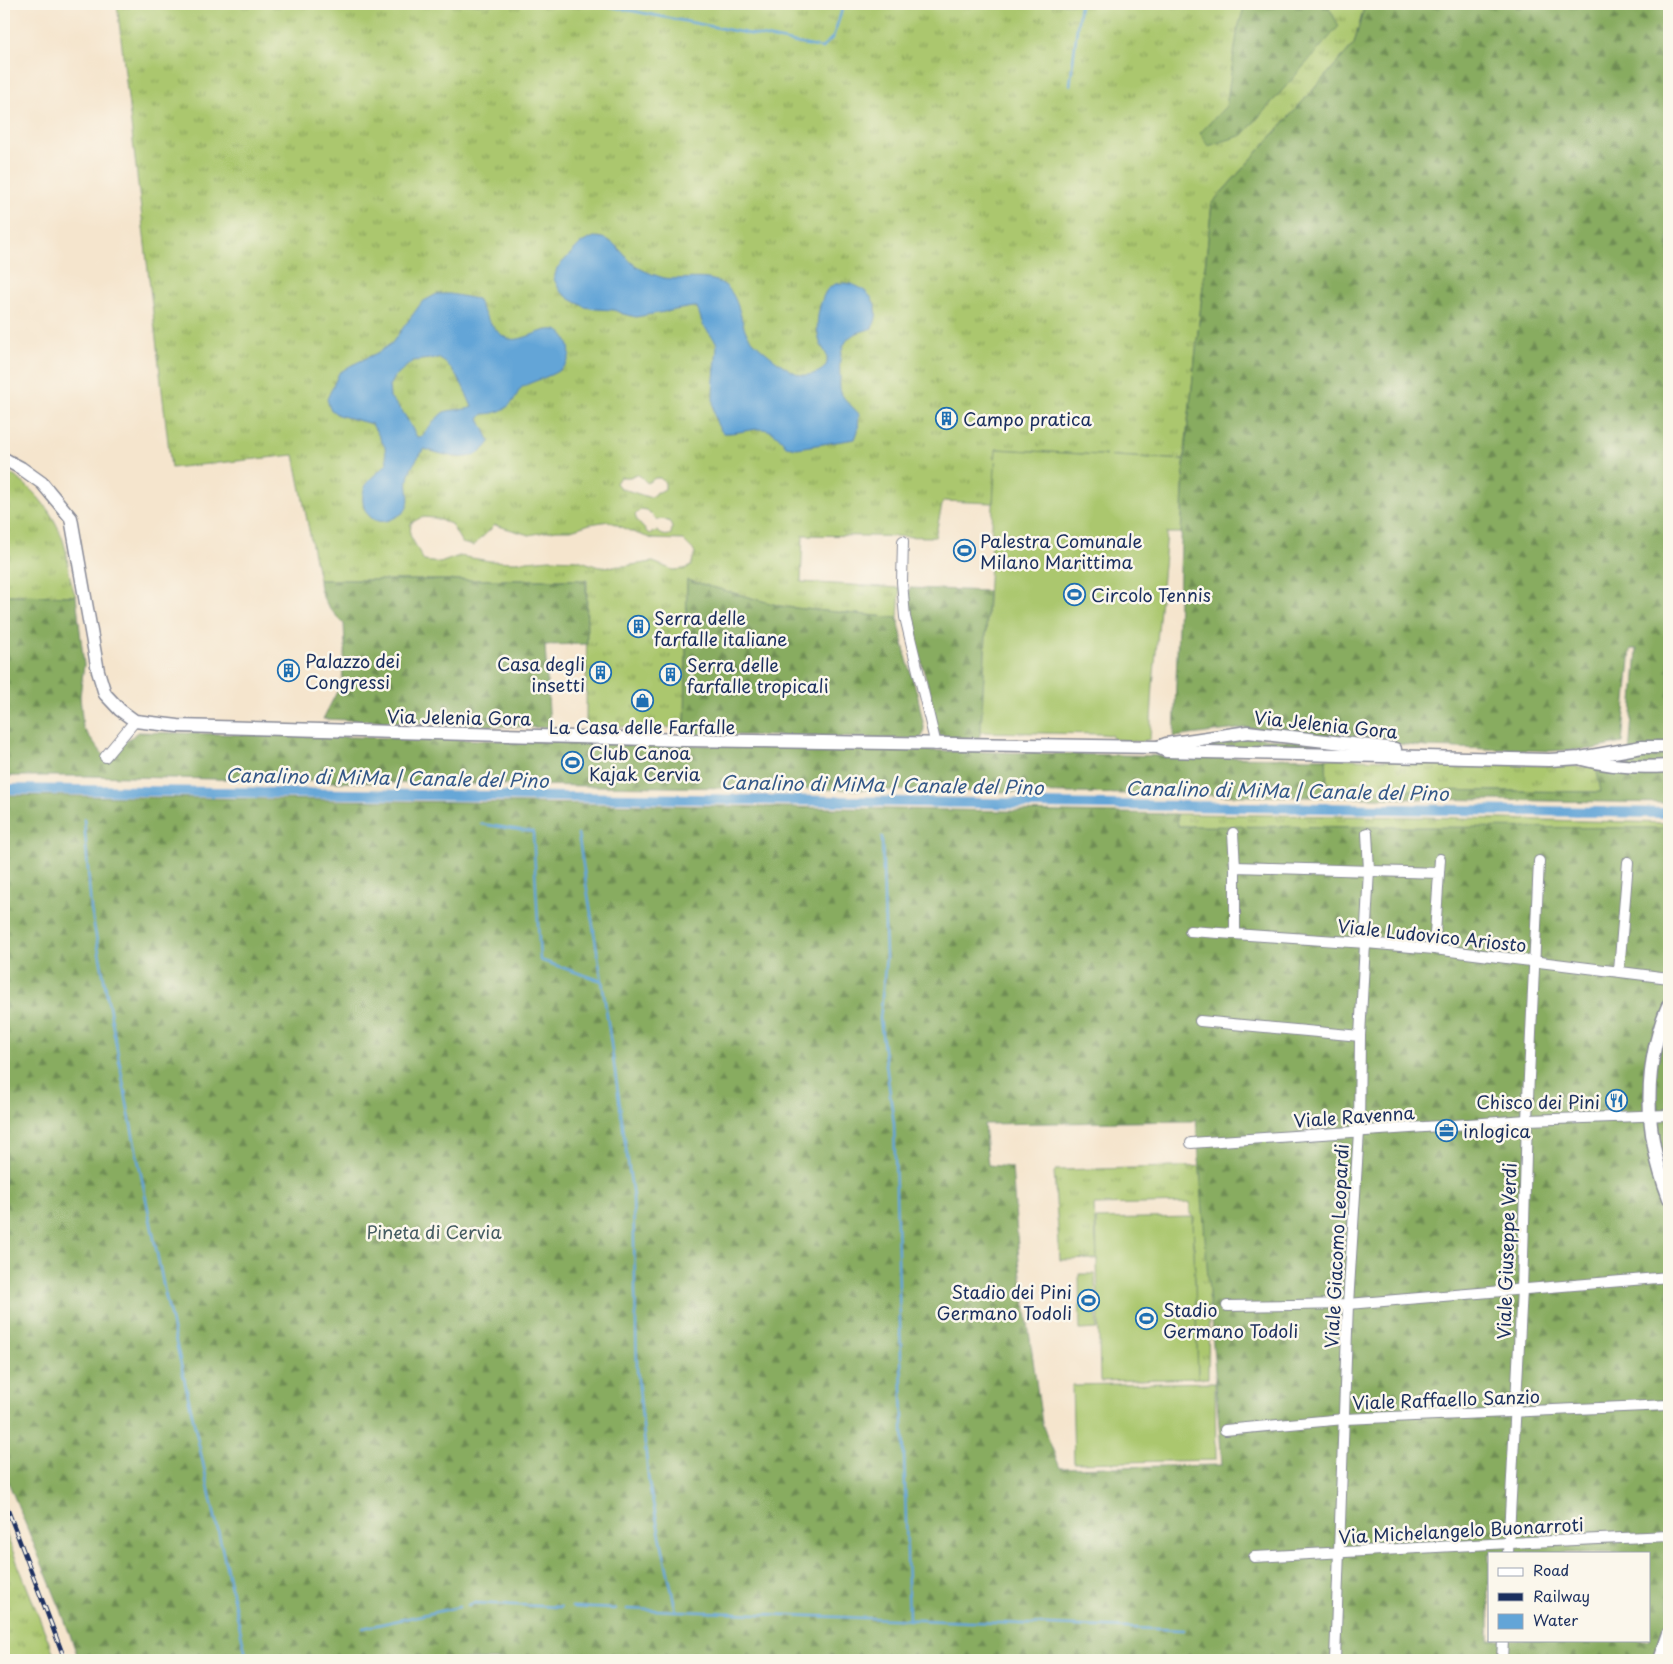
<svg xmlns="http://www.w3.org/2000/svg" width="1673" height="1664" viewBox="0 0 1673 1664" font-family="'Playpen Sans',sans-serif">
  <defs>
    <pattern id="grass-tufts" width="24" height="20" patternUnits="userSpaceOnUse" patternTransform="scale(1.25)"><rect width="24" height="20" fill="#abc76e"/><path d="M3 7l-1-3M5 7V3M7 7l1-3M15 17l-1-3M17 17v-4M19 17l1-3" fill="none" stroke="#8aa25e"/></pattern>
    <pattern id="forest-firs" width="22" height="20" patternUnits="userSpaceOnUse" patternTransform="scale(1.25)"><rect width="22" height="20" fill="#88ac61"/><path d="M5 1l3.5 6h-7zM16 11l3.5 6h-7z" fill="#6e8c53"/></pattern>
  </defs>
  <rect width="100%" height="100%" fill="#fbf7ec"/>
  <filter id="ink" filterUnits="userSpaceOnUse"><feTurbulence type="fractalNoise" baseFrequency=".02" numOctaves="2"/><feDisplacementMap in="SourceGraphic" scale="10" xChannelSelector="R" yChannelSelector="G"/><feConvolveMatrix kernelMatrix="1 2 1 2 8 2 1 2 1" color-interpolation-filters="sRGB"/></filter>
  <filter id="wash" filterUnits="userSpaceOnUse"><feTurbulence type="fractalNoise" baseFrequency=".0096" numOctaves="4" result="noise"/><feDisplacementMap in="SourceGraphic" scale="20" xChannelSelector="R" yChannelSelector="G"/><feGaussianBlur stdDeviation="1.12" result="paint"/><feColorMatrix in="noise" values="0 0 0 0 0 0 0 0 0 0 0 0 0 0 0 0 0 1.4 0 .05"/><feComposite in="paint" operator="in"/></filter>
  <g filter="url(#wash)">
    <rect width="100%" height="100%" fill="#f5e5cd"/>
    <g fill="url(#grass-tufts)" stroke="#637b66" fill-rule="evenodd">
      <path d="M117,4h1248l-11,40 -142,159 -28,257 -187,-11 -4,54 -50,-2 -8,36 -132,-2 -2,47 99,6 -2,30 -114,-11 -97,-27 -2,154v-6l-99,-2 1,-146h-268l-25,-125 -123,13zM636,474l4,2 7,7 8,-5h5l5,5v6l-6,3h-3l-4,5h-4l-28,-9 -4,-5 4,-6h10zM641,509l6,1 10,10 6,-1 7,3 2,6 -1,6c-6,3 -9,1 -14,-3l-8,3 -12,-13 -2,-6zM422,517l13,1 16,6 11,19 11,3 22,-21 34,10 27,-5h15l19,-6 19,-3 23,11 21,7 30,1 12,12 -4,14 -7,3 -11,1 -20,-8 -29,4 -25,1 -21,-7 -28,-1 -35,3 -25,-1 -31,-5 -19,7 -16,-2 -14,-26 1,-12z"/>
      <path d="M4,470c30,16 55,48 62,81 3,16 3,31 10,45l-72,-1z"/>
      <path d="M1326,758l270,9 6,25 -275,-3z"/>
      <path d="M1177,814l242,3 250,6v11l-492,-8z"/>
      <path d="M1211,1166l-3,212h-10l-5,-161 -3,-3v-11l-96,2 3,54 -37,1 -6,-88 2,-2z"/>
      <path d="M4,1529l52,131h-52z"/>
    </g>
    <g fill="url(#forest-firs)" stroke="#526e60" fill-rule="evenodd">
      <path d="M1245,4h82l12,22 -96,109 -35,11 -8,-13 26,-27 12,-78z"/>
      <path d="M1365,4h304v799l-718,-12 -573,-8 -289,-7h-85v-181l72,1 8,69 -4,31 3,32 22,29 33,-25 1067,25 121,1 1,31 274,3 -5,-25 32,2 9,-120h-6l-9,94 -29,6 -42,2 -125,-4 -180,-19 -72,9 10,-277 28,-257 142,-159z"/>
      <path d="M319,580h267l1,64 -42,1 5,83 -227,-9 19,-37 3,-37 -1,-21c-12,-12 -25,-26 -25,-44z"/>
      <path d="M687,580l97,27 114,11 7,35 12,40 7,34 -1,8 -3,4 -235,-5z"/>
      <path d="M910,588l78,3 -7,141 -2,6 -38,-1 -2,-1c-4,-19 -7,-39 -13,-57 -6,-24 -22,-67 -16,-91z"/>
      <path d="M1253,737l151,16 -236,-6z"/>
      <path d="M4,795l714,11 459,8 1,12 491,2v832h-1590l-18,-50 -57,-138zM1196,1118l26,347 -162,3 -18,-45 -23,-162 -7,-94 -24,-2 -4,-41 209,-3zM1489,1553h160v87h-160z"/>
    </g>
    <g fill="#abc76e" stroke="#637b66">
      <path d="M996,449l188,11 -3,73h-14l-14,152 -3,54 -9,3 -28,-3 -2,-4 -10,-1 -120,-2z"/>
      <path d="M1193,1217l5,161 -98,3 -4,-162z"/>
      <path d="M1079,1274h16l2,55 -17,1z"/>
      <path d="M1215,1382l1,78 -142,3 -2,-78z"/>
    </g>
    <g fill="#63a5d7" stroke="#3f6a9a" fill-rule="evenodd">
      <path d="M594,237c23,0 28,21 45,31 7,4 18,8 25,10 20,3 47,-5 63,9 12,12 13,31 19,45 4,10 46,43 56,43 10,1 27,-4 25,-17 0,-5 -4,-9 -6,-13 -7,-16 -3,-38 4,-52 13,-25 67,1 47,35 -7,3 -16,4 -22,9 -11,10 -11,27 -10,40 0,6 -1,10 1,16 4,8 12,14 18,21l-1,17 -3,8 -58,9 -11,-2c-20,-29 -33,-12 -63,-13 -18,-18 -6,-66 -6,-90l-14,-18 -6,-18h-5l-56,10 -13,-3 -9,-4 -18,-1 -11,-2 -15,-8 -10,-8 -6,-12 3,-11 24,-25z"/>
      <path d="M437,294h13l27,5c6,13 16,33 30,39 18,9 53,-29 62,9 6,26 -29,30 -45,39 -6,3 -6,9 -11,15 -6,9 -19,13 -30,13l-4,5 11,23c-17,25 -43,13 -66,7 -7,10 -14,18 -16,30 -2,10 4,21 -2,30 -2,4 -8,7 -12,9 -24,13 -38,-14 -28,-33 5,-9 15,-14 21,-22l-2,-16 -13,-23 -34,-9 -8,-6 -3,-10 12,-26 11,-7 29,-14 13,-9 30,-41zM438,358c18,9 27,32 34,49 -5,3 -10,2 -16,3 -3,0 -9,1 -12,2 -4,2 -20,20 -22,25h-5l-13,-23 -14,-17 -1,-11 5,-9 19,-16z"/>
    </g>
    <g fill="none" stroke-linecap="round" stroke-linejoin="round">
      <g stroke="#63a5d7" stroke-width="2.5">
        <path d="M290,4l20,1 16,-1"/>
        <path d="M597,4l225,44 11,-11 11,-33"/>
        <path d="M1070,85l10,-81"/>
        <path d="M84,819l7,90 41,221 33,163 82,367"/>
        <path d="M481,824l52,8 7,128 62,21"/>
        <path d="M578,834l24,147 31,216 4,172 12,115 27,127"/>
        <path d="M882,837l4,120 -6,62 14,105 15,496"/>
        <path d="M468,1605l6,-2 87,4"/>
        <path d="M572,1607l44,2"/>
        <path d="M627,1609l557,21"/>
        <path d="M363,1628l96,-21"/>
      </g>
      <path stroke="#63a5d7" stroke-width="10" d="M4,789l1665,24"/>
    </g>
  </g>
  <g filter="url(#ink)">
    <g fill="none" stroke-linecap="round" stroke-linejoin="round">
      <defs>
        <g id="minor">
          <path d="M903,541l-1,41 3,35 31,128"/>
          <path d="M105,757l30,-36"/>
          <path d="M1233,833l2,34"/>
          <path d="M1439,873l1,-14"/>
          <path d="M1190,931l176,12 68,6 235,29"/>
          <path d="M1235,934v-67l204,6 -5,76"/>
          <path d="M1619,971l9,-109"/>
          <path d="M1200,1021l160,15"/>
          <path d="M1191,1143l336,-23 142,-5"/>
          <path d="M1227,1306l121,-2 321,-27"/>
          <path d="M1225,1430l119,-11 325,-14"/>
          <path d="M1508,1553l14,-264 5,-169 12,-259"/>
          <path d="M1254,1557l255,-14 160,-7"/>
          <path d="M1335,1660l13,-356 11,-172 1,-96 9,-166 -2,-37"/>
          <path d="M1502,1660l1,-20"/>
        </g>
        <g id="tertiary">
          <path d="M4,459l17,9 21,15 29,35 27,153 7,23 15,16 15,11 43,5 507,14 473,7 8,4 383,9 31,-2 62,-11h27"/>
          <path d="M1158,747l8,-3 82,-12 147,17"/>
          <path d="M1582,759c29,8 58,9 87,7"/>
          <path d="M1669,1004c-7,13 -10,28 -14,43 -11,51 -5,102 14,151"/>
          <path d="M1660,1660l9,-27"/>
        </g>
      </defs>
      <use href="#minor" stroke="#888a96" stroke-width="12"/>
      <use href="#tertiary" stroke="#888a96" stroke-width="15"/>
      <use href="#minor" stroke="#fff" stroke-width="10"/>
      <use href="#tertiary" stroke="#fff" stroke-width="12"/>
      <defs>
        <path id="rail" d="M4,1500l61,160"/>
      </defs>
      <use href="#rail" stroke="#1b2f5e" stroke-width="4.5"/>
      <use href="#rail" stroke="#fbf7ec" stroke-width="2.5" stroke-dasharray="8" stroke-linecap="butt"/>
    </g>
  </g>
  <defs>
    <symbol id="building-ring" viewBox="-11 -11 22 22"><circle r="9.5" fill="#fbf7ec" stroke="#1f6fb2" stroke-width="1.5"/><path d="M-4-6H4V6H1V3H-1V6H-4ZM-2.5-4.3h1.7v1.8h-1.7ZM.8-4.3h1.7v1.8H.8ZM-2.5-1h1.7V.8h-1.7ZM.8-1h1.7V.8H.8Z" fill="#1f6fb2"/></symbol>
    <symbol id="stadium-ring" viewBox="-11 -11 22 22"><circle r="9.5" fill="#fbf7ec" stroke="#1f6fb2" stroke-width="1.5"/><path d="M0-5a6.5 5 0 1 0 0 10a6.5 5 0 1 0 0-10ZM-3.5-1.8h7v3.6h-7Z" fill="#1f6fb2"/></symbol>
    <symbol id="shop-ring" viewBox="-11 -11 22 22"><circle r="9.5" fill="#fbf7ec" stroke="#1f6fb2" stroke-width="1.5"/><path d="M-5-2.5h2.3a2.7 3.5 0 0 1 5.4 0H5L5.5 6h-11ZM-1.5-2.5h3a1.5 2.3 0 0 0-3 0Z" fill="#1f6fb2"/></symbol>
    <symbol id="restaurant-ring" viewBox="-11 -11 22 22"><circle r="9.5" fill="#fbf7ec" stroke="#1f6fb2" stroke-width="1.5"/><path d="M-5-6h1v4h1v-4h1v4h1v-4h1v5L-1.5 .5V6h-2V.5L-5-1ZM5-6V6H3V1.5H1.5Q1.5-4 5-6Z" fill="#1f6fb2"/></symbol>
    <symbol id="office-ring" viewBox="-11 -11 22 22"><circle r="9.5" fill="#fbf7ec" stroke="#1f6fb2" stroke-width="1.5"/><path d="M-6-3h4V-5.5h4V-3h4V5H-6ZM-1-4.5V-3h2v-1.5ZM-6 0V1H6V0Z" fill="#1f6fb2"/></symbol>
  </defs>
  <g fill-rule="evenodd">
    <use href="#building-ring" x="934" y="406" width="25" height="25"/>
    <use href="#stadium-ring" x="952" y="538" width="25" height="25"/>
    <use href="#stadium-ring" x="1062" y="582" width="25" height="25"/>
    <use href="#building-ring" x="626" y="614" width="25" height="25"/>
    <use href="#building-ring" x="276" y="658" width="25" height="25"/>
    <use href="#building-ring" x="588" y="660" width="25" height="25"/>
    <use href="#building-ring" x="658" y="662" width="25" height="25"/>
    <use href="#shop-ring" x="630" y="688" width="25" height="25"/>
    <use href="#stadium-ring" x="560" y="750" width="25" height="25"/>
    <use href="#restaurant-ring" x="1604" y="1088" width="25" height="25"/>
    <use href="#office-ring" x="1434" y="1118" width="25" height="25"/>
    <use href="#stadium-ring" x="1076" y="1288" width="25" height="25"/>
    <use href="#stadium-ring" x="1134" y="1306" width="25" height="25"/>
  </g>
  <g text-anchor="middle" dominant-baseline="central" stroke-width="5" stroke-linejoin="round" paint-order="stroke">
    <g font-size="18" fill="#1b2f5e" stroke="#fbf7ec" text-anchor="start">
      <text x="963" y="418">Campo pratica</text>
      <text x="980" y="540">Palestra Comunale<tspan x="980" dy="21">Milano Marittima</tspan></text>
      <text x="1091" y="594">Circolo Tennis</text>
      <text x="654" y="617">Serra delle<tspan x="654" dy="21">farfalle italiane</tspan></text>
      <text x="305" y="660">Palazzo dei<tspan x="305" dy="21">Congressi</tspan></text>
      <text x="585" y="663" text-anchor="end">Casa degli<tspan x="585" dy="21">insetti</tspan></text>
      <text x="687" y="664">Serra delle<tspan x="687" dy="21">farfalle tropicali</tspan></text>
      <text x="642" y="726" text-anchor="middle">La Casa delle Farfalle</text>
      <text x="589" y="752">Club Canoa<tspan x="589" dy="21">Kajak Cervia</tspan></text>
      <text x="1600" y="1101" text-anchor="end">Chisco dei Pini</text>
      <text x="1463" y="1130">inlogica</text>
      <text x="1072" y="1291" text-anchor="end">Stadio dei Pini<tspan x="1072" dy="21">Germano Todoli</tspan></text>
      <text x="1163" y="1309">Stadio<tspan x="1163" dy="21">Germano Todoli</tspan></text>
    </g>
    <g font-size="18" fill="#1b2f5e" stroke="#fbf7ec">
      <text transform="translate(459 717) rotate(1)">Via Jelenia Gora</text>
      <text transform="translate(1326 724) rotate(6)">Via Jelenia Gora</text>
      <text transform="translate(1432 935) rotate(6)">Viale Ludovico Ariosto</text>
      <text transform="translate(1354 1116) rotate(-4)">Viale Ravenna</text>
      <text transform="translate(1336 1246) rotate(-87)">Viale Giacomo Leopardi</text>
      <text transform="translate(1506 1251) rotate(-88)">Viale Giuseppe Verdi</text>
      <text transform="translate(1446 1399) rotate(-2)">Viale Raffaello Sanzio</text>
      <text transform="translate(1461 1530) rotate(-3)">Via Michelangelo Buonarroti</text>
    </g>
    <g font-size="18" fill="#465d63" stroke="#fbf7ec">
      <text x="434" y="1231">Pineta di Cervia</text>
    </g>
    <g font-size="19" font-style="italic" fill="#345888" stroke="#fbf7ec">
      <text transform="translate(387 777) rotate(1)">Canalino di MiMa | Canale del Pino</text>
      <text transform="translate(882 784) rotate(1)">Canalino di MiMa | Canale del Pino</text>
      <text transform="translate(1287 790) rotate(1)">Canalino di MiMa | Canale del Pino</text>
    </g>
  </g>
  <rect width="1673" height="1664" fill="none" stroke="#fbf7ec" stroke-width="20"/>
  <rect x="1488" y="1552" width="162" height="90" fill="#fbf7ec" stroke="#a1a7b3"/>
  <rect x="1498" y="1568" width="25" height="8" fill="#ffffff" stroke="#a1a7b3"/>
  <text x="1533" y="1576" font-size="15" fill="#1b2f5e">Road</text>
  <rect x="1498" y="1593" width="25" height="8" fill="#1b2f5e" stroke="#a1a7b3"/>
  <text x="1533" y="1602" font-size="15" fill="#1b2f5e">Railway</text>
  <rect x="1498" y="1614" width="25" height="15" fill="#63a5d7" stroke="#a1a7b3"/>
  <text x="1533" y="1626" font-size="15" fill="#1b2f5e">Water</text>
</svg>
